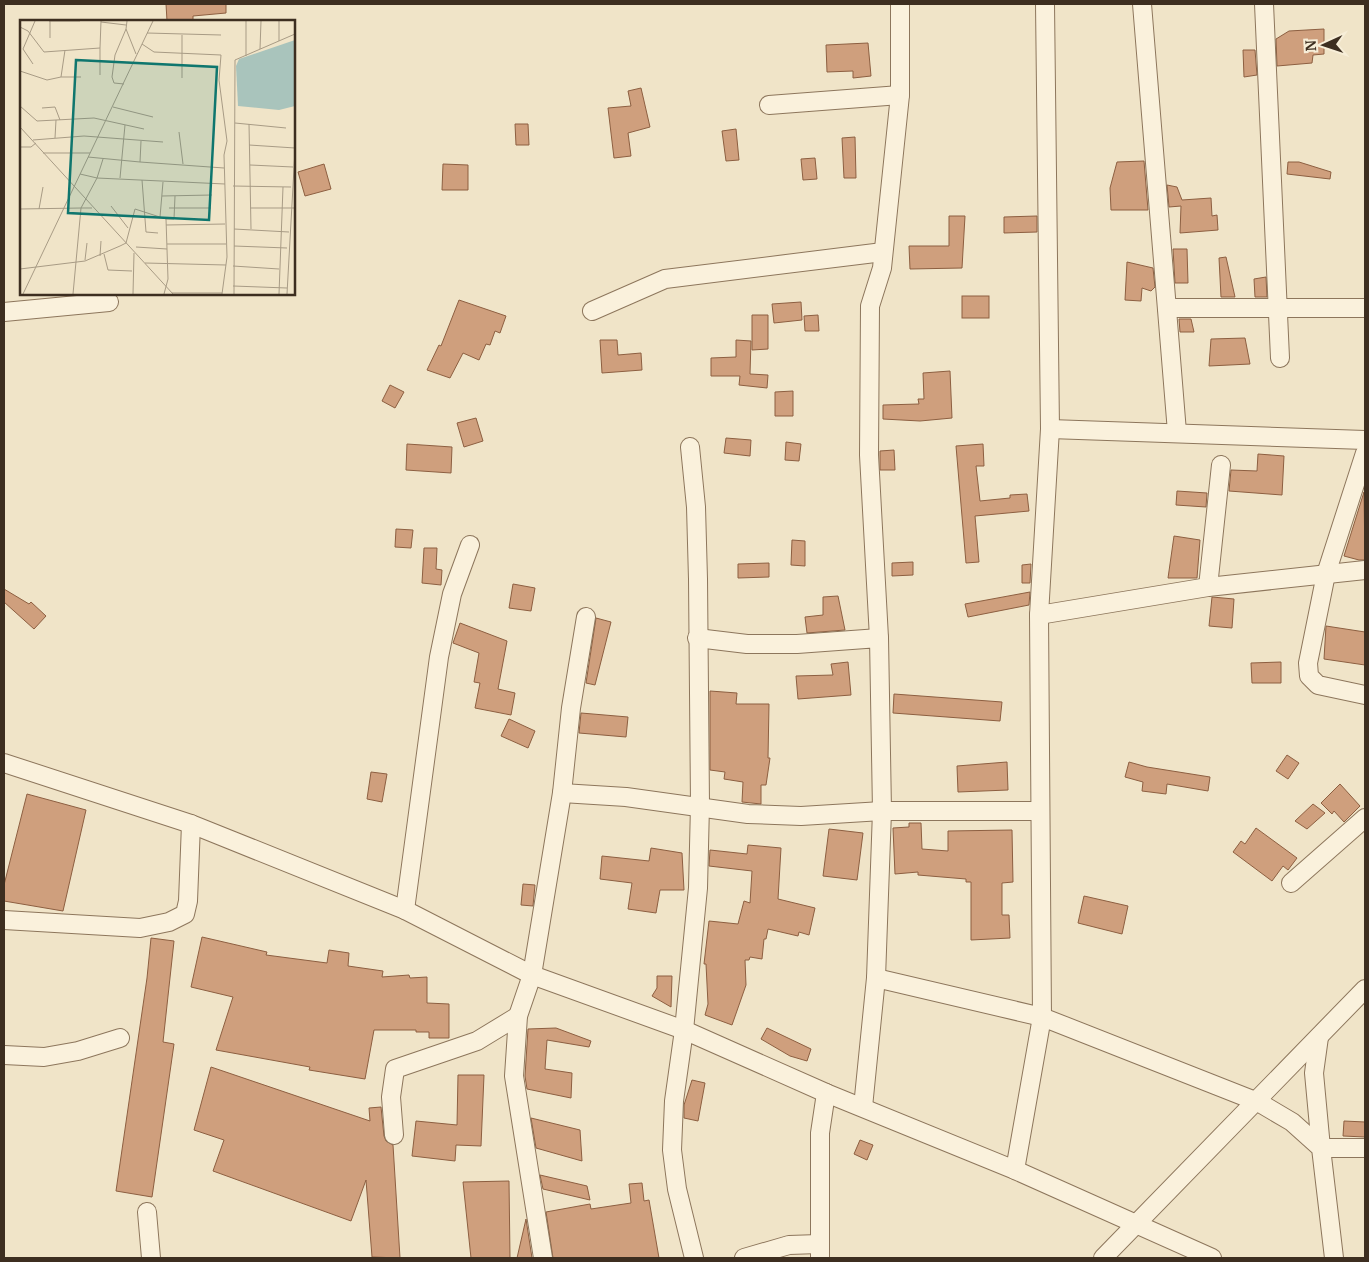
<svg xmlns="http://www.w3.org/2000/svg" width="1369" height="1262" viewBox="0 0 1369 1262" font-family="Merriweather,serif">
  <rect width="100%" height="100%" fill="#f0e4c8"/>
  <g fill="#cf9f7d" stroke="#8d5f41">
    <path d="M166,4h60v9l-33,3v4l-26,1z"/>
    <path d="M1324,29v25l-11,1 -1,8 -35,3 -1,-27 13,-8z"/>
    <path d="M868,43l3,33 -18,2v-7l-26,1 -1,-27z"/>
    <path d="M1243,50h12l2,25 -13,2z"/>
    <path d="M641,88l9,39 -22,6 3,23 -17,2 -6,-50 23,-2 -3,-15z"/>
    <path d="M515,124h13l1,21h-13z"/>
    <path d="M736,129l3,31 -13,1 -4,-30z"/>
    <path d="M855,137l1,41h-12l-2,-40z"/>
    <path d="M815,158l2,21 -14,1 -2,-21z"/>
    <path d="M1144,161l4,49h-37l-1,-22 7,-26z"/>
    <path d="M1288,162h11l32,10 -1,7 -43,-5z"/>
    <path d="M324,164l7,25 -26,7 -7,-24z"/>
    <path d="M443,164l25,1v25h-26z"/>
    <path d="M1167,185l10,2 5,13 29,-2 1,18 5,-1 1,15 -38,3 1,-27 -12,1z"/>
    <path d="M949,216h16l-3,52 -52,1 -1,-23h40z"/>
    <path d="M1037,216v16l-33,1v-16z"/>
    <path d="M1173,249h14l1,34h-13z"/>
    <path d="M1226,257l9,40h-14l-2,-39z"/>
    <path d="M1127,262l26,6 2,19 -4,4 -9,-3 -1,13 -16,-1z"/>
    <path d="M1266,277l1,20h-12l-1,-18z"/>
    <rect x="962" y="296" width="27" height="22"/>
    <path d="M459,300l47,16 -6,17 -5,-2 -5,14 -4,-1 -7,16 -16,-7 -13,25 -23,-8 12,-25 2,1z"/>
    <path d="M801,302l1,18 -28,3 -2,-19z"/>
    <path d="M752,315h16v34l-16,1z"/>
    <path d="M818,315l1,16h-14l-1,-15z"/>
    <path d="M1179,319h12l3,13h-14z"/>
    <path d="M1245,338l5,26 -41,2 2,-27z"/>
    <path d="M600,340h17l1,15 23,-2 1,17 -40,3z"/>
    <path d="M736,340l15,1 -1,33 18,1 -1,13 -28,-3 1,-9h-29v-18l25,-1z"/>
    <path d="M950,371l2,47 -32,3 -37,-2v-14l36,-1 -1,-5h6l-1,-26z"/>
    <path d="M390,385l14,7 -9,16 -13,-7z"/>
    <path d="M793,391v25h-18v-24z"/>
    <path d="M476,418l7,23 -19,6 -7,-24z"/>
    <path d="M726,438l25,2 -1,16 -26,-3z"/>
    <path d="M786,442l15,2 -2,17 -14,-1z"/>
    <path d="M407,444l45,3 -1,26 -45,-3z"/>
    <path d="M983,444l1,22h-8l4,35 30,-3v-3l17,-1 2,17 -54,5 4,46 -13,1 -10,-117z"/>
    <path d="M894,450l1,20h-15v-19z"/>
    <path d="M1258,454l26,2 -2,39 -53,-4 2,-21 26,1z"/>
    <path d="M1177,491l30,2 -1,14 -30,-2z"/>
    <path d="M1364,492l1,68h-6l-15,-4z"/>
    <path d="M396,529l17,1 -2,18 -16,-1z"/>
    <path d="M1174,536l26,4 -3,38h-29z"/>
    <path d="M792,540l13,1v25l-14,-1z"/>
    <path d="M424,548h13l-1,21 6,1 -1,15 -19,-2z"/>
    <path d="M913,562v13l-21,1v-13z"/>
    <path d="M769,563v14l-31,1v-14z"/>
    <path d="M1031,564l-1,19h-8v-18z"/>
    <path d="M513,584l22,4 -4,23 -22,-3z"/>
    <path d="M4,589l25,15 2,-2 15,14 -12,13 -30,-27z"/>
    <path d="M1030,592l-1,13 -61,12 -3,-13z"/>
    <path d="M838,596l7,34 -38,3 -2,-16 18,-2v-18z"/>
    <path d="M1212,597l22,2 -2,29 -23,-2z"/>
    <path d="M596,618l15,4 -16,63 -9,-2z"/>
    <path d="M460,623l47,18 -9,48 17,4 -4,22 -36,-7 5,-25 -6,-1 5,-29 -26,-10z"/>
    <path d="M1326,626l39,6v33l-41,-6z"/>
    <path d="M848,662l3,33 -53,4 -2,-23 37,-1 -2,-11z"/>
    <path d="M1281,662v21h-29l-1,-20z"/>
    <path d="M710,691l27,2 -1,11h33l-1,54h2l-4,27h-5v19l-19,-2 1,-20 -19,-3 1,-7 -15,-2z"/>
    <path d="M894,694l108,8 -2,19 -107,-8z"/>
    <path d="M581,713l47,4 -2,20 -47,-4z"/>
    <path d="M509,719l26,12 -7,17 -27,-12z"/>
    <path d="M1287,755l12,8 -11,16 -12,-8z"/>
    <path d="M1007,762l1,28 -50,2 -1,-26z"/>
    <path d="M1129,762l18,5 63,10 -2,14 -41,-7 -1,10 -24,-3 1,-9 -18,-5z"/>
    <path d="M371,772l16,2 -5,28 -15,-3z"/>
    <path d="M1340,784l20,22 -16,16 -10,-11 -2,3 -11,-11z"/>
    <path d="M27,794l59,16 -23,101 -59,-10v-16z"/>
    <path d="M1313,804l12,9 -18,16 -12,-8z"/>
    <path d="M909,823h12l1,26 26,2v-20l64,-1 1,52 -11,1v32h7l1,23 -39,2v-58h-5v-3l-48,-4v-3l-23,2 -2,-46 16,-1z"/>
    <path d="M1256,828l41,30 -9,12 -5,-4 -11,15 -39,-29 8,-11 4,3z"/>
    <path d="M829,829l34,4 -6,47 -34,-4z"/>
    <path d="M748,845l33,3 -3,51 37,9 -6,27 -10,-3 -1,4 -30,-7 -2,10h-2l-2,20 -12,-2 -1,3h-4l1,25 -14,40 -27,-10 3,-11 -2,-40h-2l5,-43 29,3 6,-23 6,2 2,-32 -43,-5 1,-16 37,4z"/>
    <path d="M651,848l31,5 2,37h-24l-4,23 -28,-4 4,-26 -32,-4 2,-23 47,5z"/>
    <path d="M523,884l12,1 -2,21 -12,-1z"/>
    <path d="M1084,896l44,10 -6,28 -44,-11z"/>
    <path d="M202,937l65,15 -1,3 61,8 2,-13 20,3 -1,13 35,5 -1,6 27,-2 1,3 17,-1v26l22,1v34h-20v-6h-13v-2h-42l-9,49 -56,-9 1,-3 -94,-17 17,-53 -42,-10z"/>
    <path d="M151,938l23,3 -11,101 11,2 -22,153 -36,-6 31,-213z"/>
    <path d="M657,976h15l-1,31 -19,-11 5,-8z"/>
    <path d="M556,1028l35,13 -2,6 -42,-7 -2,29 27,4 -1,25 -44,-9 -2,-13 3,-47z"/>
    <path d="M767,1028l44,21 -4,12 -17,-5 -29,-17z"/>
    <path d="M211,1067l159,54 -1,-13 12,-1 3,29 2,5 7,4 7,113 -28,-1 -6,-77 -15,41 -138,-50 11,-31 -30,-10z"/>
    <path d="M458,1075h26l-3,71 -25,-1 -1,16 -43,-5 4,-35 41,4z"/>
    <path d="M692,1080l13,3 -7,38 -14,-3v-13z"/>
    <path d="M531,1118l49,12 2,31 -46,-13z"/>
    <path d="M1344,1121l21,1v15l-22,-1z"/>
    <path d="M860,1140l13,5 -6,15 -13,-6z"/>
    <path d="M540,1175l47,11 3,14 -47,-11z"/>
    <path d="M509,1181l1,77h-39l-8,-76z"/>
    <path d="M642,1183l2,18 5,-1 10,58h-106l-7,-46 44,-8 1,5 40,-6 -2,-19z"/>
    <path d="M526,1219l6,39h-15z"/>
  </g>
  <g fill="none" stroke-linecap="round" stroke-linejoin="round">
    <defs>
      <g id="minor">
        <path d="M1142,4l35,428"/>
        <path d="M1264,4l16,354"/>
        <path d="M769,105l131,-10"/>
        <path d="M1167,308h198"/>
        <path d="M592,311l73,-32 218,-27"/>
        <path d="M4,312l105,-10"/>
        <path d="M1050,429l315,11"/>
        <path d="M690,447l6,60 2,72 2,226 -2,83 -14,142 -10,71 -2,49 5,39 17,69"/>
        <path d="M1365,453l-39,121 -18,89 1,13 9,9 47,10"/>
        <path d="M1208,587l13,-122"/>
        <path d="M1039,615l169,-28 157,-17"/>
        <path d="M697,638l50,6h50l82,-6 3,173 -6,167 -13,129"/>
        <path d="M879,638l-10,-183 1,-149 12,-38 18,-173v-91"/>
        <path d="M4,763l187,61 214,86 127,65 152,55 142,63 189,77 197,88"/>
        <path d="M562,793l64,4 122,17 53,2 81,-5h158"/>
        <path d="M1291,883l74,-65"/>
        <path d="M405,910l34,-253 13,-63 18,-49"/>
        <path d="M4,920l136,8 29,-6 16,-8 3,-13 3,-77"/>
        <path d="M876,978l166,39 216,85 34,20 29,26 13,110"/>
        <path d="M1319,1037l-5,36 7,75h44"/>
        <path d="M4,1055l40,2 34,-6 42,-13"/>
        <path d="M394,1135l-3,-38 4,-28 82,-28 41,-25"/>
        <path d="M1015,1170l27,-153 -3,-402 11,-186 -5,-425"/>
        <path d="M147,1212l4,46"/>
        <path d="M543,1258l-29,-182 4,-60 14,-41 30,-182 9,-85 15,-91"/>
        <path d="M744,1258l45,-13 30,-1"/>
        <path d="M820,1258v-125l6,-40"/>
        <path d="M1103,1258l262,-269"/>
      </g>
    </defs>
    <use href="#minor" stroke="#8d765c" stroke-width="20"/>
    <use href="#minor" stroke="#faf1dc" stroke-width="18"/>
  </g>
  <g transform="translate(20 20)">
    <rect width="275" height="275" fill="#f0e4c8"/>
    <path d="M275,20v66l-16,4 -41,-4 -2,-40 3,-7z" fill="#a9c4bc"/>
    <path fill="none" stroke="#a89b85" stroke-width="1" d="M29,1h31M107,1l-1,8 10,25M226,1v35M81,2l25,3M0,7l8,4 16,21 56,-4 1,-27M127,13l74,2M162,15v43M30,18v-17M259,21v-20M122,24l12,8 67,3 -2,25 8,61 -3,14 3,102 -5,37M80,28v27M240,29l1,-28M13,44l-10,-15 12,-28M0,51l27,9 14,-3 4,-27M41,57h20M104,64l-10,-1 -2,-6 3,-22 11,-26M0,86l17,15 57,-3 50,11M93,87l40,10M22,88l13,-1 5,13M215,103l51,5M229,104l2,105M0,107l153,167M159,112l4,32M35,118l1,-18M13,120l51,-4 79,6M229,125l46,3M0,127h11l5,-4M23,133h47M68,137l52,5 1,-21M120,142l84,6M230,145l43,2M60,154l17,4 128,6M100,158l5,-53M122,160l4,52 12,1M213,166l58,1M142,176l50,-1M91,186l17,22M149,188h42M230,188h45M0,189l61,-1 16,-30 6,-19M19,189l4,-22M140,197l3,-35M146,199h8l1,-23M146,205l59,-1M214,209l55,3M147,224h59M214,226l53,2M116,227l31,2M84,234l4,16 24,1M80,236l1,-15M65,240l2,-17M125,243l81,2M213,246l46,3M0,249l65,-8 35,-15 6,-3 9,-34 31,10 2,60 -4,15M213,266l54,2M152,273h50M3,274l130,-273M53,274l8,-86h11M113,274l1,-41M214,274l1,-234 60,-26M259,274l4,-107M267,274l8,-144"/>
    <path fill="#0f766e" fill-opacity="0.15" stroke="#0f766e" stroke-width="2.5" d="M56,40l141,7 -8,153 -141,-7z"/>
    <rect width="275" height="275" fill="none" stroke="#3d2e20" stroke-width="2.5"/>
  </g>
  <rect width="1369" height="1262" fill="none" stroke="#3d2e20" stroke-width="10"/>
  <g transform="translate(1324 45) rotate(267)" stroke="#f7eed8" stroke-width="4" paint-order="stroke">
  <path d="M0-4L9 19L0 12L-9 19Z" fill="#3d2e20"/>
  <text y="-8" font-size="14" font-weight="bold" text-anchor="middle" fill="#3d2e20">N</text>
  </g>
</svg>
